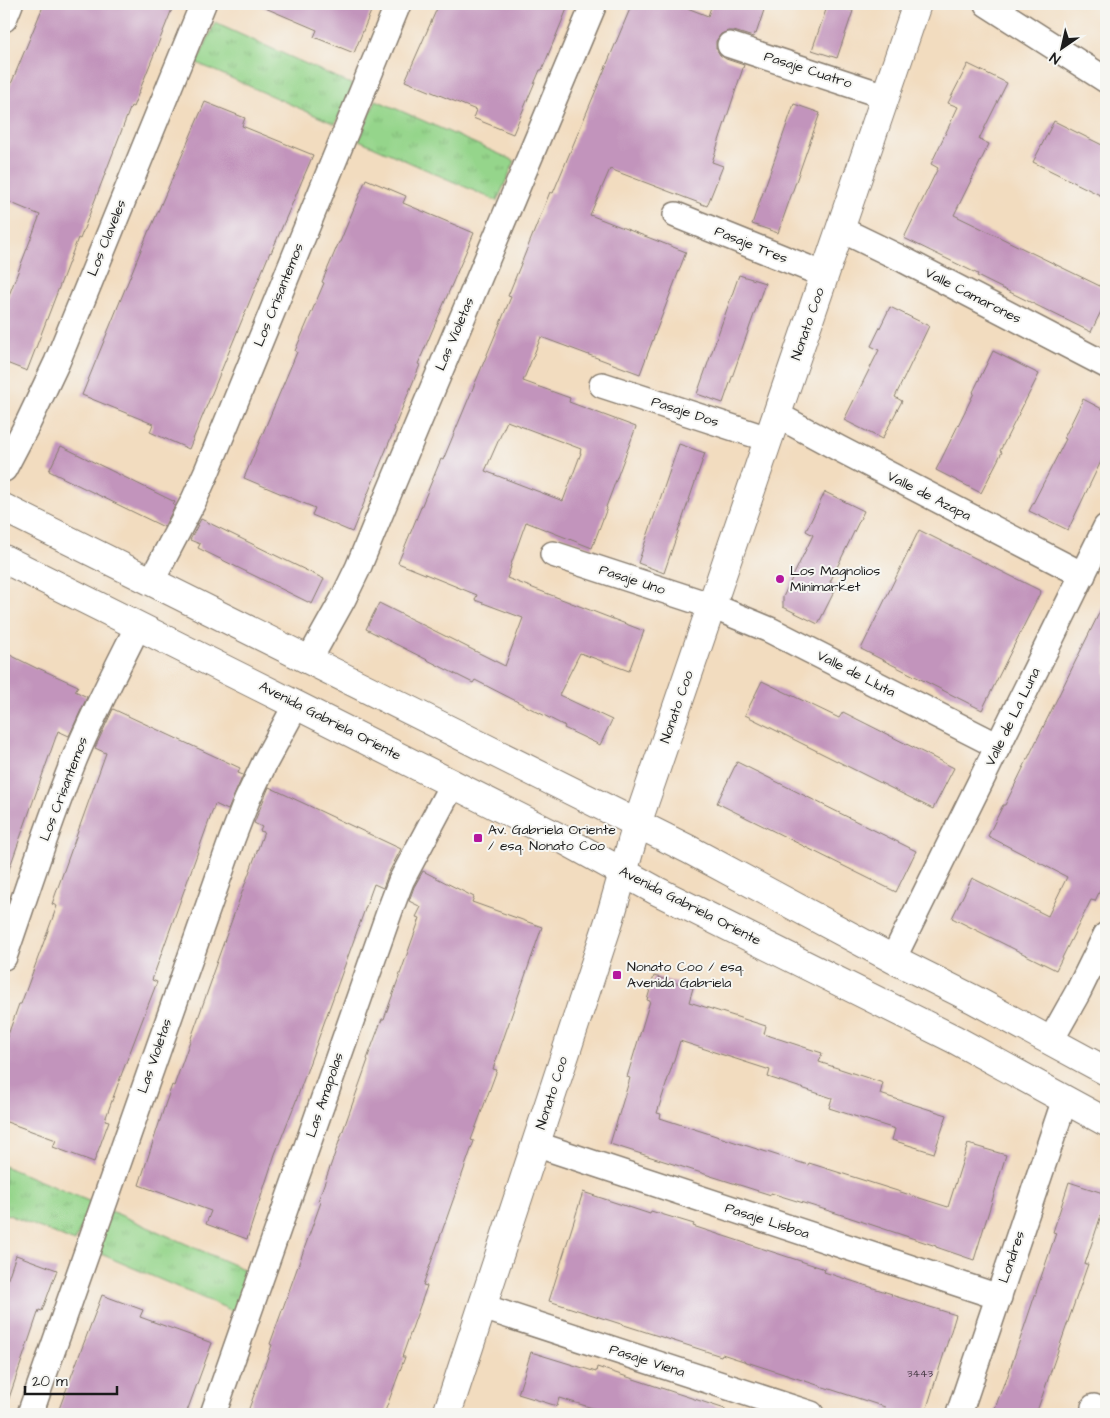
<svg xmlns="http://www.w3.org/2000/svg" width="1110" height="1418" viewBox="0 0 1110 1418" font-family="'Architects Daughter',sans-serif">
  <defs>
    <pattern id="grass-tufts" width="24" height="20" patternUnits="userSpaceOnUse" patternTransform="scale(1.25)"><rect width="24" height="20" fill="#95d58b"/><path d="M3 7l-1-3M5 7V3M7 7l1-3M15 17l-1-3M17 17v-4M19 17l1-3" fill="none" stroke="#80b677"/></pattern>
  </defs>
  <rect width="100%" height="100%" fill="#f6f6f2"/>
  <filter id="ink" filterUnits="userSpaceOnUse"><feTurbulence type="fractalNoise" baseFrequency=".02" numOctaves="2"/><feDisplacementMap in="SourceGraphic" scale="10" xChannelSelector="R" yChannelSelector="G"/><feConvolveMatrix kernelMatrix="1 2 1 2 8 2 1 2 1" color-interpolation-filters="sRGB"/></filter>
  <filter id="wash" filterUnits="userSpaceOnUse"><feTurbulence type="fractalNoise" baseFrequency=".0096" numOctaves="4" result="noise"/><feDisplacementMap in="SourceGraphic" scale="20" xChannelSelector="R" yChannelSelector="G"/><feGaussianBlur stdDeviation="1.12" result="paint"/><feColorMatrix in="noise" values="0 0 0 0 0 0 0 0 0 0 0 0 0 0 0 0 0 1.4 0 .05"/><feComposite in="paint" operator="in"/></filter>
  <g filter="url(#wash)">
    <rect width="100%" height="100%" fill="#f2dcbf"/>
    <g fill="url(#grass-tufts)" stroke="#587854">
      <path d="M215,23l138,62 -18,39 -138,-61z"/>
      <path d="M376,100l139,61 -18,40 -138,-61z"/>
      <path d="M4,1166l87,36 -16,40 -71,-29z"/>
      <path d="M111,1211l139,61 -17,39 -139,-60z"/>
    </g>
    <g id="blocks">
      <g fill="#c294bc" fill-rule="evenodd">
        <path d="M44,4h130l-41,103 -2,-1 -51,133 -2,-1 -51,133 -23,-9v-54l36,-93 -36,-15v-99z"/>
        <path d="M256,4h118l-20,49 -40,-16 3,-7z"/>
        <path d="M439,4h130l-27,66h-2l-27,64 -40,-16 3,-8 -71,-29z"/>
        <path d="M632,4h45l31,12 4,-12h54l-10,30 -2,-1 -1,4 -19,-6h-6l-7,3 -5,7v7l4,7 6,4 18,6 -32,97 11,4 -16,40 -97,-37 -20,46 96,37 -46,122 -99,-37 -18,44 47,17 -1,4 67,25 -30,80 1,1 -15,40 -66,-26 -16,45h1l-4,11 137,53 -15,40 -49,-18 -21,42 53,25 -12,25 -36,-17 1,-2 -90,-46 -2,3 -107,-54 13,-26 126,63 18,-48 -48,-18 2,-5 -79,-32 43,-104 2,1 68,-163 -3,-1 42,-104 3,1zM507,421l74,28 -1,4h1l-18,48 -78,-30z"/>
        <path d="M828,4h6l19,7 -16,47 -25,-8z"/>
        <path d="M968,64l39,19 -28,56 10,5 -35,71 152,74v12l-15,31 -114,-56 1,-2 -74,-36 34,-70 -7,-4 27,-57 -10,-4z"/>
        <path d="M205,102l40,16 -3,8 71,29 -42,98 -1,-1 -81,197 -39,-17 3,-8 -71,-29 67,-165h1z"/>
        <path d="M794,104l26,9 -42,120 -26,-9z"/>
        <path d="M1054,121l52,26v51l-73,-36z"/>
        <path d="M366,179l40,17 -3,7 71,30 -56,131 2,1 -26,63h1l-43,104 -40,-17 3,-7 -71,-30 53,-126 -2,-1 29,-68 -2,-1 17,-40h1z"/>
        <path d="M739,275l26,8 -42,120 -26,-9z"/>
        <path d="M890,307l39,19 -34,71 7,4 -20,38 -38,-19 35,-70 -8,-4z"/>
        <path d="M993,351l46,23 -39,77 2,1 -21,41 -45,-23 38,-77 -1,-1z"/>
        <path d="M1083,399l23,12v40l-38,79 -39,-19 37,-72 -2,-1z"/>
        <path d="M679,444l26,9 -41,120 -26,-10z"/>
        <path d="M61,446l114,56 -2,3 2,1 -11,21 -115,-56z"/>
        <path d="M825,492l39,19 -34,71 7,4 -19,38 -35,-17v-10l30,-62 -7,-4z"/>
        <path d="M201,519l123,60 -12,25 -114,-56 2,-4 -10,-4z"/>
        <path d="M919,530l122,61 -59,119 -121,-61z"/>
        <path d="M1106,599v279l-11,23 -4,-1 -35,70 -104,-52 20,-40 76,38 19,-39 -79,-41 15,-31h2z"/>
        <path d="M4,652l34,17v-1l40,18 -3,5 12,6 -18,39 -11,-5 -51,144 -3,-1z"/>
        <path d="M762,681l77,37 4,-6 111,56 -21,41 -188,-94z"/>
        <path d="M113,709l127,59 -2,5 5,2 -15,35 -13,-6 -63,176 5,2 -35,91 -17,47 4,1 -15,41 -41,-15 3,-7 -52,-19v-75l15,-42h2l36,-98 -5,-2 54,-151 -11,-5z"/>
        <path d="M737,762l179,89 -20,41 -179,-89z"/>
        <path d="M269,787l132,62 -13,25 -5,14 -9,-4 -78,217 -21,53 -28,85 -41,-15 5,-13 -72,-26 26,-80 7,-20 2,1 38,-107 -1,-1 10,-28 43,-118 -4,-1 2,-4 -8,-4z"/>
        <path d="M423,871l51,26 -2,5 70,25 -49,142 4,1 -26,70 3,1 -51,144 4,1 -25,71h3l-21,57h-137l25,-69 -2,-1 51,-142 -3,-1 50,-141 -1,-1 15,-40h2l36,-101 -4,-1 5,-10 -12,-6 5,-14z"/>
        <path d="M654,976l39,12 -4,14 77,24 -2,8 58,19 -3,9 64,21 -3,11 67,21 -13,38 -42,-13 3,-11 -66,-21 3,-10 -64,-21 2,-7 -90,-29 -23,72 4,1 -1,4 81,26 67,21 1,-2 139,44 20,-63 38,11 -32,105 -38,-13v-1l-97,-32 -68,-21v2l-161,-51 20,-66 -3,-1 23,-76 -3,-1z"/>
        <path d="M1069,1182l37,12v6l-21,64h3l-52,150h-43l11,-31 1,1 51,-151 -3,-1z"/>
        <path d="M583,1192l67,22 1,-3 43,13 -1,2 132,43 -1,3 68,22 -1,1 65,20 -31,99h-27l-14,-4 1,-3 -163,-53 -1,2 -172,-55z"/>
        <path d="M16,1255l41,15 -15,41 -3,-1 -31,91h-4v-111z"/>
        <path d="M102,1295l41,15 -3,7 72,26 -26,71h-113l-14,-5z"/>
        <path d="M531,1352l65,20 1,-5 128,42 -1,5h-111l-54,-16 -2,8 -39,-12z"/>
      </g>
    </g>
  </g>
  <g filter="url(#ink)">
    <use href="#blocks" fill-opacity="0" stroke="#877c6e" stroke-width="1"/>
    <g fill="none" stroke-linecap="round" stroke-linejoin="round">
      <defs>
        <g id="street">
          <path d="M987,4l119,76"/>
          <path d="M4,19l6,-15"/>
          <path d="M730,45l155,51"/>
          <path d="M676,215l149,60"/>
          <path d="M840,229l64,31 202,105"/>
          <path d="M602,385l166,54"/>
          <path d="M777,415l61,33 245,127"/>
          <path d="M4,469l24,-46 29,-61 146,-358"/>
          <path d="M553,554l159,52 58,24 228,116"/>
          <path d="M151,582l42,-80 14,-31 191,-467"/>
          <path d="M309,660l34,-61 15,-31 30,-73 206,-491"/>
          <path d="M4,957c23,-66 44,-133 70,-197 19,-46 42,-90 64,-134"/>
          <path d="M893,959l213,-432"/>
          <path d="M1051,1040l27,-48 28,-57"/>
          <path d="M535,1144l464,153"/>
          <path d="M483,1307l328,107"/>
          <path d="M1094,1407l12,7"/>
          <path d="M30,1414l202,-575 15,-39 18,-38 31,-57"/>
          <path d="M213,1414l177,-504 11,-29 52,-98"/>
          <path d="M959,1414l106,-315"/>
        </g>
        <g id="secondary">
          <path d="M4,508l684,341 205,110 80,40 133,72"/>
          <path d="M4,559l292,146 272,137 89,49 297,148 152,83"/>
          <path d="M447,1414l163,-496 27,-94 280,-820"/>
        </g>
      </defs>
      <use href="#street" stroke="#877c6e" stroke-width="28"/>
      <use href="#secondary" stroke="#877c6e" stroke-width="30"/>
      <use href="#street" stroke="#fff" stroke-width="25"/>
      <use href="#secondary" stroke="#fff" stroke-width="28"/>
    </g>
  </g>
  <g fill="#b5179e" stroke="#f6f6f2" stroke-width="2">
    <circle cx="780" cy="579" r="5"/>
    <rect x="473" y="833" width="10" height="10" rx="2.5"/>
    <rect x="612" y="970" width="10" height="10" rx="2.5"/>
  </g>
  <g text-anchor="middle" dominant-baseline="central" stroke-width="4" stroke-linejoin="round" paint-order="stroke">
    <g font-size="11" fill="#463a44">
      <text x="920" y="1373">3443</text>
    </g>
    <g font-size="14" fill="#1c1c1c" stroke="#f6f6f2">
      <text transform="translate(808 70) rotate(18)">Pasaje Cuatro</text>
      <text transform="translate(107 238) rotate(-68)">Los Claveles</text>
      <text transform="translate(751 245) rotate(22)">Pasaje Tres</text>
      <text transform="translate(279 295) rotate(-68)">Los Crisantemos</text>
      <text transform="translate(973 296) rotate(27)">Valle Camarones</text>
      <text transform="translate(808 324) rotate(-71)">Nonato Coo</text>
      <text transform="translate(455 334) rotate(-67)">Las Violetas</text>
      <text transform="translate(685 412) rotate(18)">Pasaje Dos</text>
      <text transform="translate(929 496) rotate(27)">Valle de Azapa</text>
      <text transform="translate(632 580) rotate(18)">Pasaje Uno</text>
      <text transform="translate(856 674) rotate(27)">Valle de Lluta</text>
      <text transform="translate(677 707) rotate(-71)">Nonato Coo</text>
      <text transform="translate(1013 717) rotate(-64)">Valle de La Luna</text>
      <text transform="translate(330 721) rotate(27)">Avenida Gabriela Oriente</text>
      <text transform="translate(64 789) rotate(-69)">Los Crisantemos</text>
      <text transform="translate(690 906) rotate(27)">Avenida Gabriela Oriente</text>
      <text transform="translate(155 1056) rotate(-71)">Las Violetas</text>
      <text transform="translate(552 1093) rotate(-72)">Nonato Coo</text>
      <text transform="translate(325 1095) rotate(-71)">Las Amapolas</text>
      <text transform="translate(767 1221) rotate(18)">Pasaje Lisboa</text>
      <text transform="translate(1012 1257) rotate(-71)">Londres</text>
      <text transform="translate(647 1361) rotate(18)">Pasaje Viena</text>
    </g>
    <g font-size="14" fill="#1c1c1c" stroke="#f6f6f2" text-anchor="start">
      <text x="790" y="571">Los Magnolios<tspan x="790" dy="16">Minimarket</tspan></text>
      <text x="488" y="830">Av. Gabriela Oriente<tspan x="488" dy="16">/ esq. Nonato Coo</tspan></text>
      <text x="627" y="967">Nonato Coo / esq.<tspan x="627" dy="16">Avenida Gabriela</tspan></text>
    </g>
  </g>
  <rect width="1110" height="1418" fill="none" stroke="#f6f6f2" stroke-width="20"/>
  <g transform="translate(1062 48) rotate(214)" stroke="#f6f6f2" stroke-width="4" paint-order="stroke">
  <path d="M0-4L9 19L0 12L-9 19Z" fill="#1c1c1c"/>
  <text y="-8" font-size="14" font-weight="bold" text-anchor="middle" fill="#1c1c1c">N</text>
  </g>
  <path d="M25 1386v8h92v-8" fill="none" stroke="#1c1c1c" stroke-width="2.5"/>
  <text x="32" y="1386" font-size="15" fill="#1c1c1c" stroke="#f6f6f2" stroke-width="4" paint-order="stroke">20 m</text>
</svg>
